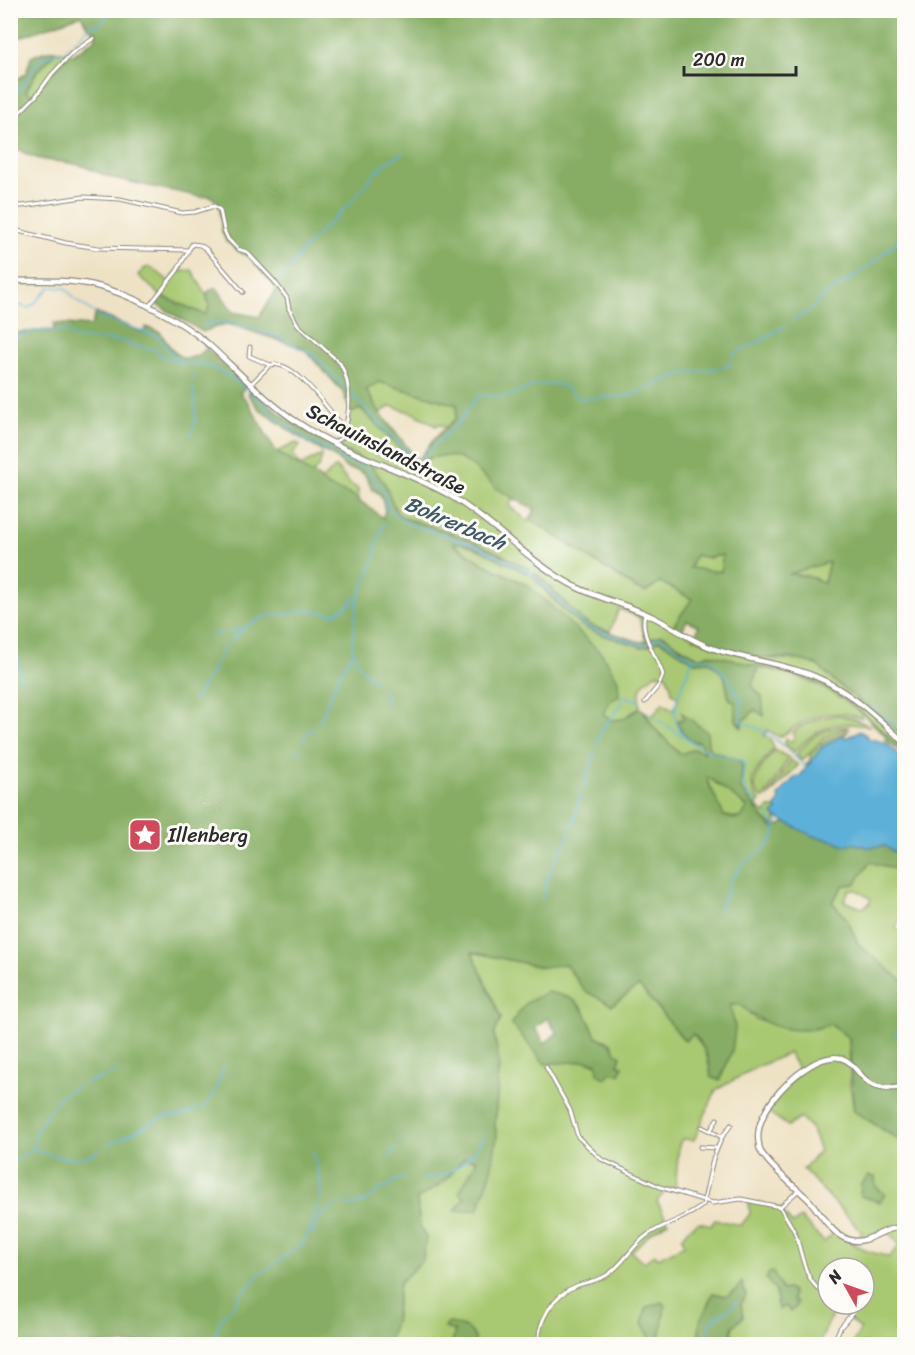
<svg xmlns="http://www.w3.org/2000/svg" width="915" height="1355" viewBox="0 0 915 1355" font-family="Sriracha,sans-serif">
  <rect width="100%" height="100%" fill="#fdfcf7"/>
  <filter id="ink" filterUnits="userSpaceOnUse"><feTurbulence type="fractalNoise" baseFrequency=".0167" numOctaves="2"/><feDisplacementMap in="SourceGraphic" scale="12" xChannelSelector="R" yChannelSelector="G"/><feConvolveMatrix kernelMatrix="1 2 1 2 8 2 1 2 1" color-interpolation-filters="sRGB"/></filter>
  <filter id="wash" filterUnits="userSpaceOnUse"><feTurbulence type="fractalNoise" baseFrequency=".008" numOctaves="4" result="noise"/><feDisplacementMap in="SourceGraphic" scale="24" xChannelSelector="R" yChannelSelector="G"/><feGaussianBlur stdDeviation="1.35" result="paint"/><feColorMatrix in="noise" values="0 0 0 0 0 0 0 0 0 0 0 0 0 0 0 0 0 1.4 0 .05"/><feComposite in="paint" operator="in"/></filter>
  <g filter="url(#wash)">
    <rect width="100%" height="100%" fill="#eee2c4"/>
    <g fill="#a8c971" stroke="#6a7a4e" stroke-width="1.5" fill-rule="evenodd">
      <path d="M54,50l15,4 -38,42 -5,-5 10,-18 16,-17z"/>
      <path d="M151,267l19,15 6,-10 16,-2 17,30 -1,14 -2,1 -45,-19 -23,-21 7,-7z"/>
      <path d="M379,382l78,23 -1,13 -10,10 -7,-4 -3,2 -20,-12 -25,-8 -11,7 -14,-23z"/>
      <path d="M361,408l51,53 4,-3 5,3c37,-14 45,1 72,23l1,3 20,11 -5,8 20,16 1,-3 107,70 8,3 15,-10 33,17 -19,26 2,3c27,15 56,26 86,30 19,3 36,-2 54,7 9,4 14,12 20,18 23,19 47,34 68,54v13l-60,-53 -26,-15 -41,-13 -40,-7 -23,-7 -5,-1 -9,4c-14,-7 -26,-16 -40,-23l-14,6 -7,-24 -20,-8 -9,22 -16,-4 -11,-6 -45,-46 -4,-2 -2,2c16,19 35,42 56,54l60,17 11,-6 36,22 14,-1 15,14 5,23 6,5 1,17 6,7 1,-6 12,-11 8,5 -1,-18 -10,-11 6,-18c35,3 79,22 104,46l-1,4c-20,-7 -43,-6 -61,6 -7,4 -13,10 -21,13l-12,-7 -3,5 6,4 4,9c-13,17 -33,33 -14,53l-4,5 8,7 5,-5h9l-3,17 -3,1 -9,-8 -23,-30 2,-23 -3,-5 -27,-9 -4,-5 -1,-14 -12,10h5l4,10 -10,-3 -14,5 -26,-26 -10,-17 8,5 11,-13 11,7 4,-12 -6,-5 -1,-7 -5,-11 -9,-2c-17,12 -19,14 -17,35l-17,11 -12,1 -8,-6 7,-13 -31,-68 -52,-48 -41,-20 -32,-21v-2l18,4 55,27 -20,-16 -19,-9 -47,-19 -37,-11 -7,-5 -4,-7 -8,-22 -50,-38 9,-3 7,-30z"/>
      <path d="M296,443l4,2 -7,9 7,12 22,-11c-1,9 -3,14 -11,19l-35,-22z"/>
      <path d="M336,467l13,16 9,6 1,12c-12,-10 -28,-10 -39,-20z"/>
      <path d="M695,555l14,3 13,-3 -1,17 -32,-4z"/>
      <path d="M829,561l-5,22 -9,-5 -27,-4z"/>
      <path d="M838,715l14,3 18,8c-6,0 -12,-1 -19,-2 -26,-1 -41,11 -58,29l-9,-10 2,-5 5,4 4,-5 -3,-4c14,-12 29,-16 46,-18z"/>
      <path d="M840,727h9l-25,11 -22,23 -6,-6c15,-18 21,-24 44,-28z"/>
      <path d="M849,730l-37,39 -6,-4 4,-5v-5l15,-14z"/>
      <path d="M775,750l14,8 -25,40h-2c-19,-14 3,-35 13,-48z"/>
      <path d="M791,760l7,5 -31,33z"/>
      <path d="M708,777l40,30 -7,11 -17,-2 -17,-37z"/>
      <path d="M870,862l34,9v42l-5,8 -3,7 3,4 5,2v48l-46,-37 -11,-26 -15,-17 12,-17 11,-1zM849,890h8l14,9 -2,5 -7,4 -18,-7z"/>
      <path d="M472,952l70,15 23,-3 20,27 54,-5 46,55 8,-7c13,14 16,24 18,43 23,-29 28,-35 19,-72l10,-1 17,16 58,9 15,-5 19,14 1,46 4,27 50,32v201h-52l9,-15 -13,-10 7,-11 -6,-4h15v-36h-36v36h9l-18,40h-91l5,-18 10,-9 -2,-13 -6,-13 -9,6 -13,-4 -12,29 -3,22h-311l8,-21 4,-40 24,-23 -6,-61 28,-18 19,-23 14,2 -18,33 6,5 -11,12h23l19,-73 -2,-12 4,-63 -5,-28 7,-16zM526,1003l56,4 14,29 16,7 6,22 4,1 -2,8c-10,-2 -17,-9 -26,-11 -15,-5 -34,0 -49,1zM789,1053l11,19 -30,33 -3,6 21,15 13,-8 10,10 9,23 -17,18 59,63 -4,7 -22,-8 -12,11 -23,-24 -9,6 -13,-16 -30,-6 1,12 -9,11 -26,-5 -4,5 -12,-3 -12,8 -5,8 3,7 -27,13 -3,-4 -11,8 -13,-10 19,-19 18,-11 -11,-21 10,-12 8,1 4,-45 3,-6 12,1 22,-50 37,-21zM884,1231l6,3 10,11 -11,12 -22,-6 -15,-8z"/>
    </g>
    <g fill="#86ad63" stroke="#586c47" stroke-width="1.5" fill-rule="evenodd">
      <path d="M11,11h893v726l-19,-17 -51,-39 -18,-17 -25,-6h-31l-43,-11 -23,-9 5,-12 -12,-6 -5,11 -9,-5 19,-27 -31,-17 -16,10 -8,-3 -107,-70 5,-9 -41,-23 -1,-3c-27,-22 -35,-37 -72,-23l-2,-2 16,-21 21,-20 1,-13 -78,-23 -13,8 14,23 36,45 -4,3 -51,-52 -10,4 -8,-21 -40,-44 -71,-23 -7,-1 -22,8 -47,-28 5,-8 45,19 3,-9 -3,-13 10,-6 17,25 26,5 18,-28 -28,-32 -11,-6 -12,-10 -4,-9 -3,-29 -9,-7 -10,1c-29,-7 -61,-12 -90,-20 -10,-3 -20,-9 -30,-12 -21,-6 -44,-1 -61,-16l-8,2 -1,-68 16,-9 5,-17 12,-5 11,-2 -2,6 -16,17 -10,18 6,5 37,-42 4,1 22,-16 1,-5 -9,-8 -6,-11 -63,23h-7zM695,555l14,3 13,-3 -1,17 -31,-4zM829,562l-5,21 -17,-7 -18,-2z"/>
      <path d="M96,313l41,17 7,2 2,-5 14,5c13,21 24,38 47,16l39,37 -6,8 8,9 28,50 35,21h2l15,14 24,8 31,23 2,-8 -3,-11 -2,-5 -8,-5 -7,-14 -6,-4 -13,-3 -11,-11 -24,-12 -52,-36 -11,-15 3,-4 36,29 21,13 61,30 16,22 12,29 7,5 64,21 62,30 -2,4 -56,-27 -18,-4v3l32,20 41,20 31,27 44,42 16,26 1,16 -9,5 -7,13 8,6 12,-1 17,-11 4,3 10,17 26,26 14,-5 10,3 -4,-10c-13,-1 -17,-8 -23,-21l7,-3 -2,-5 25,19 1,14 4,5 27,9 3,5 -1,24 22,29 10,10 61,-25 70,18v50l-34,-9 -15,22 -11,1 -12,17 15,17 12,26 45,37v161l-50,-32 -5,-73 -19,-14c-35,13 -63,4 -90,-19h-10l5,22 -3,24 -12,29 -9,-3c-2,-19 -5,-29 -18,-43l-8,7 -46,-55 -27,19 -27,-14 -20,-27 -23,3 -70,-15 29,66 -7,16 5,28 -4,63 2,12 -7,39 -12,34 -23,1 10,-13 -6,-5 18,-33 -13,-2 -19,23 -28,18 3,28 6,10 -3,23 -24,23 -4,40 -8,21h-376v-1011l43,-3v-7l37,3zM708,777l39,30 -6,11 -7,1 -10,-3 -17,-36z"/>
      <path d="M534,573l4,2 45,46 11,6 46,15 6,-1 2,5 -7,1c-18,-7 -38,-10 -54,-19 -16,-7 -43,-39 -55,-53z"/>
      <path d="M660,635l5,1 17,13 18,9c3,-1 5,-3 8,-3 7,-2 32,7 41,9 34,6 67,13 96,34 21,15 39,35 59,52v3l-19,-13 1,-4c-11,-9 -20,-21 -32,-29 -27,-20 -62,-37 -96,-39l-6,18 10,11 2,19 -9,-6 -12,11 -2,6 -5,-7 -1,-17 -6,-5 -5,-23 -15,-14 -14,1 -36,-22 -8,5 -3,-5z"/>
      <path d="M547,992c36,6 34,14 49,44 11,8 15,3 20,17l5,3 -3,9 5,1 -3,8 -10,-2 -3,5h-4l-5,-4 -1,-10 -11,-2 -41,3 -34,-41 15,-20zM547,1018l10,15 -12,10 -10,-15z"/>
      <path d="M869,1176l6,1 1,10 9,7 -5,8 -20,-6 1,-12z"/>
      <path d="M773,1272l9,18 6,-1 5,3v9l4,2 -2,5 -5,4 -4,-6 -7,3 -3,-6 2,-2 -3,-11 -9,-11 3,-6z"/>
      <path d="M742,1282l4,13 -5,9 2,13 -10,9 -5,18h-30l2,-22 13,-29 13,3 9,-5z"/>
      <path d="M662,1302l3,4 -4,28 -7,10 -12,-20 4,-17z"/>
      <path d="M451,1323c13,4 25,6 24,21h-23l3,-13 -10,-3 2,-4z"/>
    </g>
    <path fill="#5db1d9" stroke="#446e82" stroke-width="1.5" d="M859,731l6,3 4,5c16,1 28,11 35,25v89l-12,-2 -7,-5 -18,1 -14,-4 -7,3 -10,-5 -23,-5 -36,-18 -4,-4 4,-4 -1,-3 4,-7 -2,-4 17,-19 5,-1 22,-29 21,-12 3,3z"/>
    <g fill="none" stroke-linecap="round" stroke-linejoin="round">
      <g stroke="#5db1d9" stroke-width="1.5">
        <path d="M65,50l11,-9 12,-14 12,-3 14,-14"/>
        <path d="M10,97l7,-4 25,-36 21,-5"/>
        <path d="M314,238c13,-12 26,-24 38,-37 19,-20 23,-36 51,-47"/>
        <path d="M280,281l32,-42"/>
        <path d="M10,300l5,4 13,4 5,-3 17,-18 15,1 11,12 24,17 57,19 23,27 24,1 25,12 36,29 6,8 38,29 29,12 5,7 19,5 6,4 7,13 10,8 1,16 18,15 74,24 53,27 52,51 7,4 51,17 19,-8 32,21 17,1 22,21 4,12 5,5 2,5 -1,17 2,4c25,5 46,28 64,45"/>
        <path d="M793,320l15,-8 18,-18 26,-16 17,-12 35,-31"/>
        <path d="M203,326l12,-4 16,1 42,12 39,19 34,34"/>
        <path d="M10,339l23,-8 11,-1 23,2 9,6 51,3 2,4 28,5 6,7 13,4"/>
        <path d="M732,355l32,-16 20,-13"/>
        <path d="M193,375v5"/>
        <path d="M352,394l62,66"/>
        <path d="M478,396l2,-1 25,2 30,-12 19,-1 8,1 18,14 49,-3 49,-21 50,-9 3,-5"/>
        <path d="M191,435l5,-13 -2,-35"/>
        <path d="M419,460l40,-38 18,-25"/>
        <path d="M10,494l7,25"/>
        <path d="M10,577l7,-50"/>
        <path d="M229,632l13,-4"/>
        <path d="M212,634l10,-1"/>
        <path d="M10,638l8,19 3,24"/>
        <path d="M230,642l14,-14 19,-11 48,-7 23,4 15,-9 6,-7"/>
        <path d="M354,653c2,12 14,22 22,30"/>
        <path d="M692,659c-4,16 -15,33 -17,50 -2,37 43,46 70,52 -3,17 -4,31 12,42"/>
        <path d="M383,690l5,15"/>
        <path d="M193,701l15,-22 17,-33"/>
        <path d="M874,708l3,3"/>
        <path d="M648,713l34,23"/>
        <path d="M882,715l22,18"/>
        <path d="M320,722c10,-25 18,-49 34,-71l-2,-5 6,-47 18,-44v-12l7,-17 3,-1"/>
        <path d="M303,740l3,-6 9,-7"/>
        <path d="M597,744l6,-16 19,-24 -1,-7 3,-1 15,5"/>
        <path d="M299,752v-4"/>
        <path d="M584,788l11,-37"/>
        <path d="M768,814l6,14"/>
        <path d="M570,826l6,-7 -1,-4 6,-21"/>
        <path d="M553,865l16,-30v-3"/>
        <path d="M542,899l8,-28"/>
        <path d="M718,912l14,-33 12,-16 21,-14 8,-10 6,-20"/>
        <path d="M895,1037l9,-15"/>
        <path d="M85,1084c11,-7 23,-4 32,-14"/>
        <path d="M399,1141l2,-4"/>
        <path d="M108,1145l51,-26 9,-3h12l24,-9 9,-11 11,-29"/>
        <path d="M32,1148l3,-5v-9l11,-19 15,-19 17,-10"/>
        <path d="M313,1152l8,33 -1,13"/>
        <path d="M390,1158l5,-12"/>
        <path d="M10,1165l21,-16c22,6 50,18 68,0"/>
        <path d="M422,1179c29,-1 54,-22 64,-48"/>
        <path d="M342,1204c17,5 28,-5 40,-16h5l8,-8 9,-1"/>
        <path d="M309,1232l9,-28"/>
        <path d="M656,1336l3,8"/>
        <path d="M199,1344l16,-7 5,-17 16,-16 2,-7 22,-23 42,-29 6,-12 5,-1 10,-19 9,-3 4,-5"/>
        <path d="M707,1344c-2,-31 14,-24 30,-43"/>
      </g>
    </g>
  </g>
  <g filter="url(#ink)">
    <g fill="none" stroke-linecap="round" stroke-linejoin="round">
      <defs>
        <g id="street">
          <path d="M10,122l26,-26 16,-22 20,-21 22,-15"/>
          <path d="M10,205l12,1 61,-9 37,2 62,14 13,-1 19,-6 6,4 4,20 4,9 10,10 9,3 28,30 12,16 2,11 9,16 42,38c13,23 10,50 3,74l-10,6"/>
          <path d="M10,229l56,14 32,5 90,2"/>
          <path d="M149,306l28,-35 15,-27 8,1 6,4 37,43"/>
          <path d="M250,347l-1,9 21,9"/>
          <path d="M251,384l19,-19c25,-7 60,48 75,64"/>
          <path d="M645,613c-6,23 12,42 18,62l-4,10 -14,17"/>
          <path d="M546,1067l24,43 8,27 23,22 59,28 53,16 28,-4 39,8 19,-17"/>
          <path d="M702,1127l20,10"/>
          <path d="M711,1130l6,-11"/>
          <path d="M700,1147l16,1"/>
          <path d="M780,1207c5,9 11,17 15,26 8,22 9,52 33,62"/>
          <path d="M539,1344c-2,-23 15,-50 37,-58 10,-4 22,-5 31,-11 16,-10 24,-28 39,-39 17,-13 40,-16 57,-31l10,-46 9,-22 9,-12"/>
          <path d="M833,1344l7,-16 15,-18v-2l-6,-4"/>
        </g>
        <g id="secondary">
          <path d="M10,281c28,0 56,-2 83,4 35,8 86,34 114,58 30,27 59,59 93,81 46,31 101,44 149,71 46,27 81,69 129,93 25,12 52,17 77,30 18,9 35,22 54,29 34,13 71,15 105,29 35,14 62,41 90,66"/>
          <path d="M904,1087c-10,1 -21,3 -31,-2 -17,-8 -20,-32 -44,-27 -29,5 -78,54 -70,86 0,4 2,9 5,12 12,17 31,30 46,45 10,12 20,30 34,37 23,11 38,-13 60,-10"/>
        </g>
      </defs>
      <use href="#street" stroke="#8c8678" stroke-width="5"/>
      <use href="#secondary" stroke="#8c8678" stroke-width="7"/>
      <use href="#street" stroke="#fff" stroke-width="3"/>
      <use href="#secondary" stroke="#fff" stroke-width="4.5"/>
    </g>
  </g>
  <defs>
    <symbol id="sight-square" viewBox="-11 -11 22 22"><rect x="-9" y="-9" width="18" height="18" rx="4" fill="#d1495b" stroke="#fdfcf7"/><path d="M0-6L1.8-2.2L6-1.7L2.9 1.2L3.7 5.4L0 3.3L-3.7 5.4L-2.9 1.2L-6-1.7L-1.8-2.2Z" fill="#fff"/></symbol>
  </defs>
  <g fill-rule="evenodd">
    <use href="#sight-square" x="126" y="816" width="38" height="38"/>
  </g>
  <g text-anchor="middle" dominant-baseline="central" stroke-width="6" stroke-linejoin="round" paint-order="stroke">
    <g font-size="20" fill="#2b2b2b" stroke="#fdfcf7">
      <text transform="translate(386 449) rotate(27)">Schauinslandstraße</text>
    </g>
    <g font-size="20" fill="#2b2b2b" stroke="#fdfcf7" text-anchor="start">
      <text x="168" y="835">Illenberg</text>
    </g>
    <g font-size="21" font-style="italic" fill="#3c5a68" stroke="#fdfcf7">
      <text transform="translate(455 523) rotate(23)">Bohrerbach</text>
    </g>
  </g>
  <rect width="915" height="1355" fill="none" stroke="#fdfcf7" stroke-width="36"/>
  <g transform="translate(846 1286) rotate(310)"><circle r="28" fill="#fdfcf7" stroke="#a9a8a5" stroke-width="1.5"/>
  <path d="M0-4.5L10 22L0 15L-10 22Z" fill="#d1495b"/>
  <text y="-9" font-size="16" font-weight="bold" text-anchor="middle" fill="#2b2b2b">N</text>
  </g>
  <path d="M684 66v9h112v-9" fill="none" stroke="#2b2b2b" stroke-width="3"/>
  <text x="693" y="66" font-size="18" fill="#2b2b2b" stroke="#fdfcf7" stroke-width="4.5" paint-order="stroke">200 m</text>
</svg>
